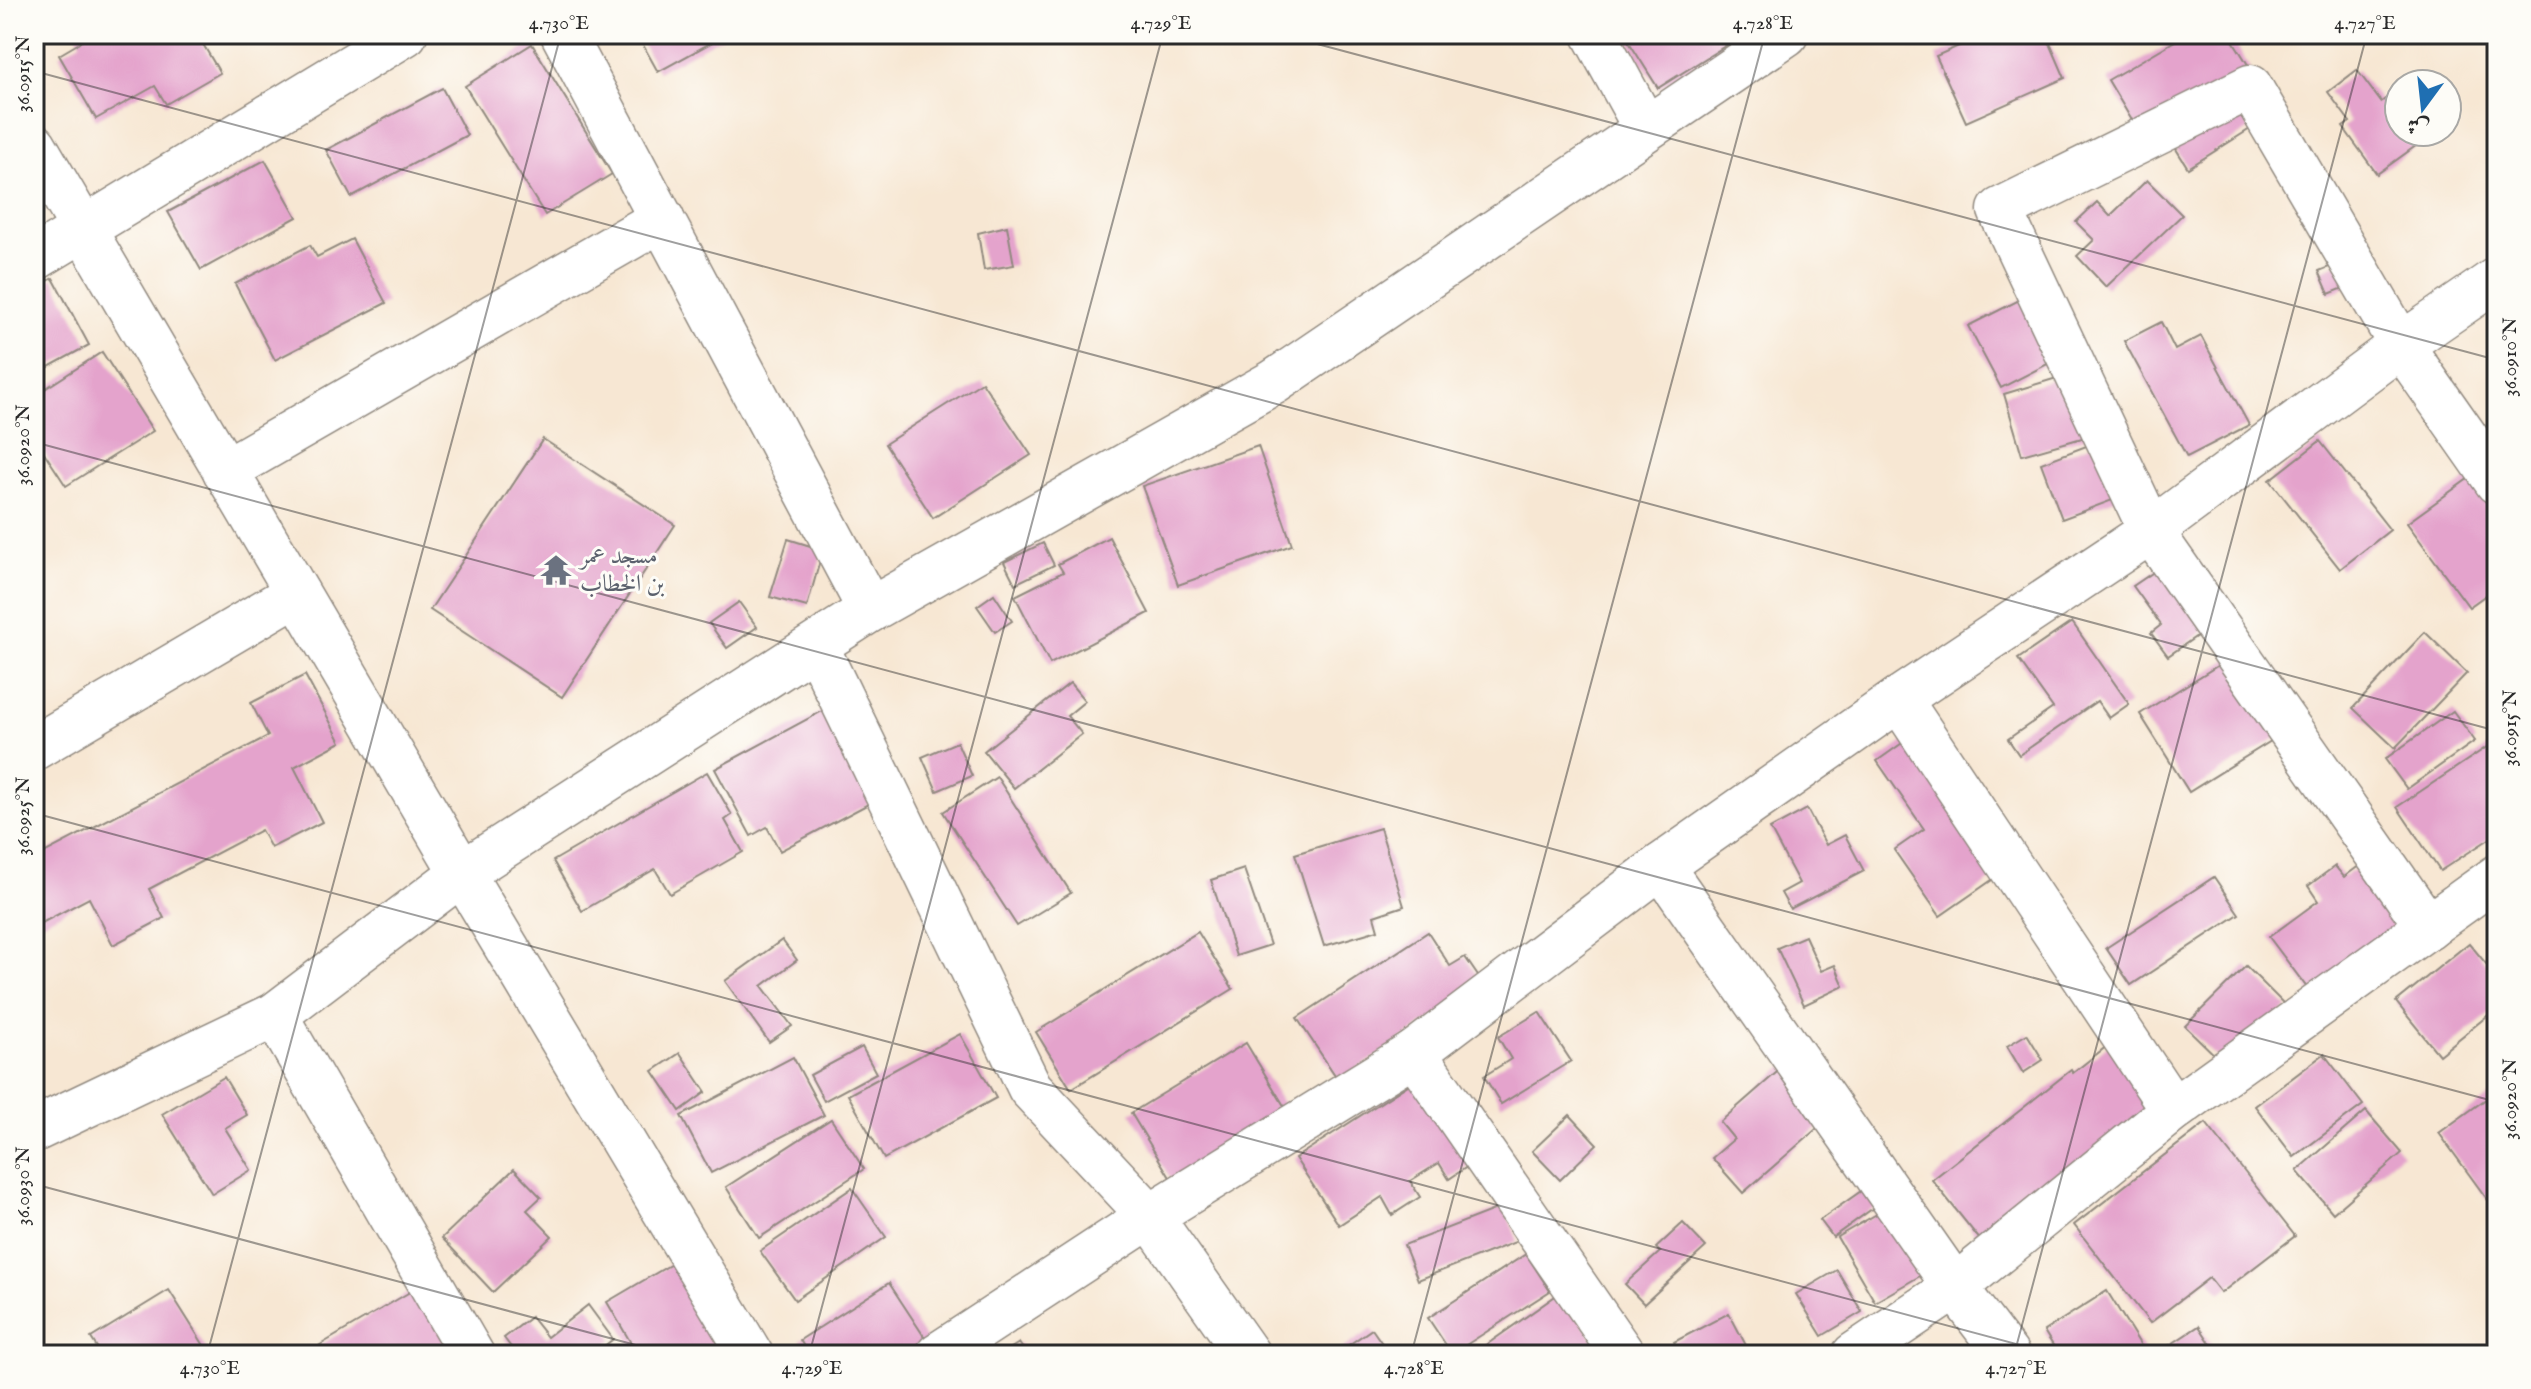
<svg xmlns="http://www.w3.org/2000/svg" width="2531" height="1389" viewBox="0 0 2531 1389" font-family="'IM FELL English',Amiri,serif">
  <rect width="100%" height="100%" fill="#fdfcf7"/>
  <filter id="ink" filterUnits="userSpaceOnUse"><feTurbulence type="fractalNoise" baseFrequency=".0125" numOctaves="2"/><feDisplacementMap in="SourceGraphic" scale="16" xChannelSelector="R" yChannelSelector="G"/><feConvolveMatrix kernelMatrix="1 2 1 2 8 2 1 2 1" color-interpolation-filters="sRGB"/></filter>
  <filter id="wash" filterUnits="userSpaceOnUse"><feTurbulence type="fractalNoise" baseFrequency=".006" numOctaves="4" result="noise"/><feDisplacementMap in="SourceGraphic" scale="32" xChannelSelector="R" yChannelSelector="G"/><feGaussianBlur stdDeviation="1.8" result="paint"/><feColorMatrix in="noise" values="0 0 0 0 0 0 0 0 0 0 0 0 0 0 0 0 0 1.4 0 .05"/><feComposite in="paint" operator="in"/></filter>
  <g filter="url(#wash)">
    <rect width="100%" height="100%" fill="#f7e7d3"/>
    <g id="blocks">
      <g fill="#e4a3cc">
        <path d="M76,34h95l-9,5 1,2 13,-7h21l23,39 -54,31 -11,-18 -59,33 -37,-64 22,-13z"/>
        <path d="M637,34h90l-69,38z"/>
        <path d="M1624,34h120l-86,54z"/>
        <path d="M1986,34h60l19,44 -99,44 -30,-66z"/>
        <path d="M2187,34h42l21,34 -110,66 -32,-54z"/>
        <path d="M532,44l80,130 -67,41 -80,-129z"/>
        <path d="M2357,70l24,32 18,-13v43h36l-58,42 -34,-47 7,-5 -22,-30z"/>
        <path d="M442,88l25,47 -116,62 -25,-47z"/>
        <path d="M2228,95l22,34 -62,39 -22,-35z"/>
        <path d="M2447,102l11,14 -11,7z"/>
        <path d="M265,160l32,57 -96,53 -33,-58z"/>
        <path d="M2147,180l35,35 -76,72 -29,-31 17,-16 -18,-18 21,-20 13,14z"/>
        <path d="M1007,226l7,39 -30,5 -6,-37z"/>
        <path d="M352,239l34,64 -111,57 -40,-76 75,-39 7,12z"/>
        <path d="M2351,258l10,23 -32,13 -10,-23z"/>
        <path d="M53,278l36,67 -55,30v-87z"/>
        <path d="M2035,292l32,62 -66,34 -33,-62z"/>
        <path d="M2161,322l14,28 26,-14 48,89 -62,32 -63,-116z"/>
        <path d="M102,352l51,79 -87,55 -32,-49v-41z"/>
        <path d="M2070,374l19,62 -67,19 -18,-61z"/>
        <path d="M982,382l49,73 -98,63 -48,-74z"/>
        <path d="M543,439l132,86 -113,172 -132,-87z"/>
        <path d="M2320,441l70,89 -50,39 -70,-89z"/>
        <path d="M2097,442l21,56 -56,21 -21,-56z"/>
        <path d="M1258,446l34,99 -114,40 -36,-99z"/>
        <path d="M2472,476l25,33v78l-28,20 -62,-84z"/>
        <path d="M1109,537l40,76 -99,51 -35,-68 48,-24 -5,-8z"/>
        <path d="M788,539l35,11 -16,57 -37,-10z"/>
        <path d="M1043,543l11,22 -39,19 -11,-22z"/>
        <path d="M2170,561l44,63 -46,32 -17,-23 10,-8 -28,-39z"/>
        <path d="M994,594l18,27 -17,11 -18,-26z"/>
        <path d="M739,602l18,25 -30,21 -18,-25z"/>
        <path d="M2072,622l57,82 -20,14 -12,-17 -78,54 -11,-16 45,-31 -35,-49z"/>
        <path d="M2425,632l42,41 -72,75 -42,-40z"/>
        <path d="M2230,658l49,78 -90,56 -49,-78z"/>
        <path d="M305,675l36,67 -47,25 28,55 -51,26 -10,-18 -112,59 15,29 -51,27 -24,-47 -55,29v-69l234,-122 -17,-33z"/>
        <path d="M1070,683l15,18 -18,15 15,18 -68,54 -30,-37z"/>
        <path d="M824,710l50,91 -94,50 -13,-24 -16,9 -36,-67z"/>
        <path d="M2453,711l22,30 -68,48 -22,-30z"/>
        <path d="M1908,739l94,134 -62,43 -46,-66 30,-21 -47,-68z"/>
        <path d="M957,742l15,34 -35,15 -15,-34z"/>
        <path d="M2490,745l7,11v78l-57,37 -43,-64z"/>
        <path d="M707,772l25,43 -7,5 18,32 -73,42 -15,-25 -73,42 -29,-50z"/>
        <path d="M997,777l74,116 -54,33 -74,-114z"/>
        <path d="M1807,809l19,36 19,-10 19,36 -74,38 -9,-16 18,-10 -29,-54z"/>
        <path d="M1380,828l24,78 -30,10 4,14 -54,16 -29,-92z"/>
        <path d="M2375,854l44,59 -108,80 -42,-56 49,-36 -10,-15 27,-20 9,11z"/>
        <path d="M1244,869l26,76 -34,11 -25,-76z"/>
        <path d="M2214,877l25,37 -108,71 -25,-37z"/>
        <path d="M1198,932l35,57 -162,100 -35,-57z"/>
        <path d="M1428,932l22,34 15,-9 19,28 -145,96 -42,-63z"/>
        <path d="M1805,936l16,35 14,-6 9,21 -40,19 -27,-57z"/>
        <path d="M782,940l15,20 -35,26 30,40 -23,16 -44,-61z"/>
        <path d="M2469,943l28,34v31l-58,47 -43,-53z"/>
        <path d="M2246,966l41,41 -60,60 -42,-41z"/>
        <path d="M1539,1012l32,49 -70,43 -17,-28 27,-17 -13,-22z"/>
        <path d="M960,1034l36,64 -112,61 -36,-64z"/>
        <path d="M2027,1034l16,26 -20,13 -16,-27z"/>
        <path d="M2112,1042l47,58 -178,141 -49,-61 139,-110 2,3z"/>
        <path d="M1246,1043l43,71 -115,70 -43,-71z"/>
        <path d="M862,1047l14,26 -52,28 -14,-26z"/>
        <path d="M680,1053l26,39 -26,19 -27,-40z"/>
        <path d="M2324,1054l39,51 -69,52 -39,-51z"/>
        <path d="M793,1057l31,58 -113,58 -30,-57z"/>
        <path d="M1784,1066l46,51 -87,76 -31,-35 22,-19 -14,-17z"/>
        <path d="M1422,1076l55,84 -28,19 -10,-16 -29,18 10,16 -28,18 -10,-18 -43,28 -44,-67z"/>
        <path d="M224,1077l23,38 -22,13 26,42 -39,24 -50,-80z"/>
        <path d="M2497,1091v100l-10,8 -48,-66z"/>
        <path d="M2366,1111l36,42 -69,60 -36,-42z"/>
        <path d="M1570,1115l27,29 -37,36 -28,-29z"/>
        <path d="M831,1119l33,50 -105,69 -33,-51z"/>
        <path d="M2206,1123l89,113 -74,57 -12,-15 -59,45 -76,-98z"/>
        <path d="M514,1169l27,28 -14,13 25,26 -59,56 -51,-54z"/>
        <path d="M852,1188l34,49 -91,63 -35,-49z"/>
        <path d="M1864,1189l12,17 -43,31 -13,-17z"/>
        <path d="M1894,1204l38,65 -57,33 -38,-65z"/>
        <path d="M1504,1206l14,35 -100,39 -14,-35z"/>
        <path d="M1683,1223l23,24 -62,57 -19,-20 35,-32 -4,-4z"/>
        <path d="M1526,1254l24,37 -98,63 -24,-36z"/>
        <path d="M685,1256l59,99h-106l-31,-53z"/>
        <path d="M1837,1270l25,42 -40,24 -26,-42z"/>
        <path d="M889,1283l40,61 -17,11h-103l-9,-15z"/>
        <path d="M420,1286l32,52 -29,17h-97l-6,-10z"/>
        <path d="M169,1290l41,65h-108l-11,-17z"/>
        <path d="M2107,1291l36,58 -9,6h-75l-15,-24z"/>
        <path d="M1561,1292l35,51 -18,12h-106z"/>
        <path d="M588,1305l25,34 -17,14 1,2h-80l-13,-17 27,-21 16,20z"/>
        <path d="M1729,1313l22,42h-70l-7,-13z"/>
        <path d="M2199,1326l19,29h-63z"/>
        <path d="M1372,1329l18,26h-56z"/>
        <path d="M1019,1343l8,12h-27z"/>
      </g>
    </g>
  </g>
  <g filter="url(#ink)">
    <use href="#blocks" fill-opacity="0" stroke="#91897f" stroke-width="2"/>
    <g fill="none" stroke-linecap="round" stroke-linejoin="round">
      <defs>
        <g id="street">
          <path d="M563,34l307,576"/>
          <path d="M1594,34l51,93"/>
          <path d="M34,145l428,728 289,482"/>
          <path d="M34,259l371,-225"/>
          <path d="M225,471l437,-252"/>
          <path d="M816,646l214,442 120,128 98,139"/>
          <path d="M1899,699l274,411 324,-233"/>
          <path d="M34,748l263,-155"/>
          <path d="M1661,866l294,421 -101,68"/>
          <path d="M2428,927l-277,-396 -151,-321 250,-123 151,258 96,137"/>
          <path d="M275,1015l197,340"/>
          <path d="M1414,1053l209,302"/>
          <path d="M34,1130l241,-115 187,-142 408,-263 404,-228 512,-348"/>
          <path d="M938,1355l212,-139 264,-163 247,-187 238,-167 252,-168 250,-186 96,-66"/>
          <path d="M2007,1355l-52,-68 218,-177"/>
        </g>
      </defs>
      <use href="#street" stroke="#91897f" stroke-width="47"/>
      <use href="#street" stroke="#fff" stroke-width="44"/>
    </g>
  </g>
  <path fill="none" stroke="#2b2b2b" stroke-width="2" stroke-opacity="0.45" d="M1280,34l1217,326M34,71l2463,660M34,442l2463,660M34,813l2023,542M34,1184l639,171M207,1355l354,-1321M809,1355l354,-1321M1411,1355l354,-1321M2014,1355l353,-1321"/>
  <defs>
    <symbol id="temple-bare" viewBox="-9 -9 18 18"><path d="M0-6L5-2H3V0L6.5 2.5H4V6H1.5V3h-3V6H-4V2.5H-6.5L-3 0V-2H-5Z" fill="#6b7280" stroke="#fdfcf7" stroke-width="2.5" paint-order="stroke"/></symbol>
  </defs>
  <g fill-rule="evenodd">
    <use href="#temple-bare" x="534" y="548" width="44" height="44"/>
  </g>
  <g text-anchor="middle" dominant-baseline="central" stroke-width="6" stroke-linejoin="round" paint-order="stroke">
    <g font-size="24" fill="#5b616d" stroke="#fdfcf7" text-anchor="start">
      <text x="580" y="556">مسجد عمر<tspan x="580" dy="28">بن الخطاب</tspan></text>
    </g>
  </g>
  <rect width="2531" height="1389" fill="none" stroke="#fdfcf7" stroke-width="88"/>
  <g transform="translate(2423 108) rotate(195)"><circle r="38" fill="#fdfcf7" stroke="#a9a8a5" stroke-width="2"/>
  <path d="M0-6L14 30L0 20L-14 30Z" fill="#1f6fb2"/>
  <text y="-12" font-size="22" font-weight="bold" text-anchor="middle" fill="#2b2b2b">ش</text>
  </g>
  <rect x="44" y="44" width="2443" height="1301" fill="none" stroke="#2b2b2b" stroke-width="3"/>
  <g font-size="20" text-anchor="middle" fill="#2b2b2b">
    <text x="559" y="29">4.730°E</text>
    <text x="1161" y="29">4.729°E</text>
    <text x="1763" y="29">4.728°E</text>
    <text x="2365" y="29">4.727°E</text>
    <text transform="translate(22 74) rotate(-90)" y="7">36.0915°N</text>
    <text transform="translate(2509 357) rotate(-90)" y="7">36.0910°N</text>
    <text transform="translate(22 445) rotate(-90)" y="7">36.0920°N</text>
    <text transform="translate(2509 728) rotate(-90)" y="7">36.0915°N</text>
    <text transform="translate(22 816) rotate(-90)" y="7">36.0925°N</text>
    <text transform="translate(2509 1099) rotate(-90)" y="7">36.0920°N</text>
    <text transform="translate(22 1186) rotate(-90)" y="7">36.0930°N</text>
    <text x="210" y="1374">4.730°E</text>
    <text x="812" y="1374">4.729°E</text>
    <text x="1414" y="1374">4.728°E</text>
    <text x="2016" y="1374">4.727°E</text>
  </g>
</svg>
